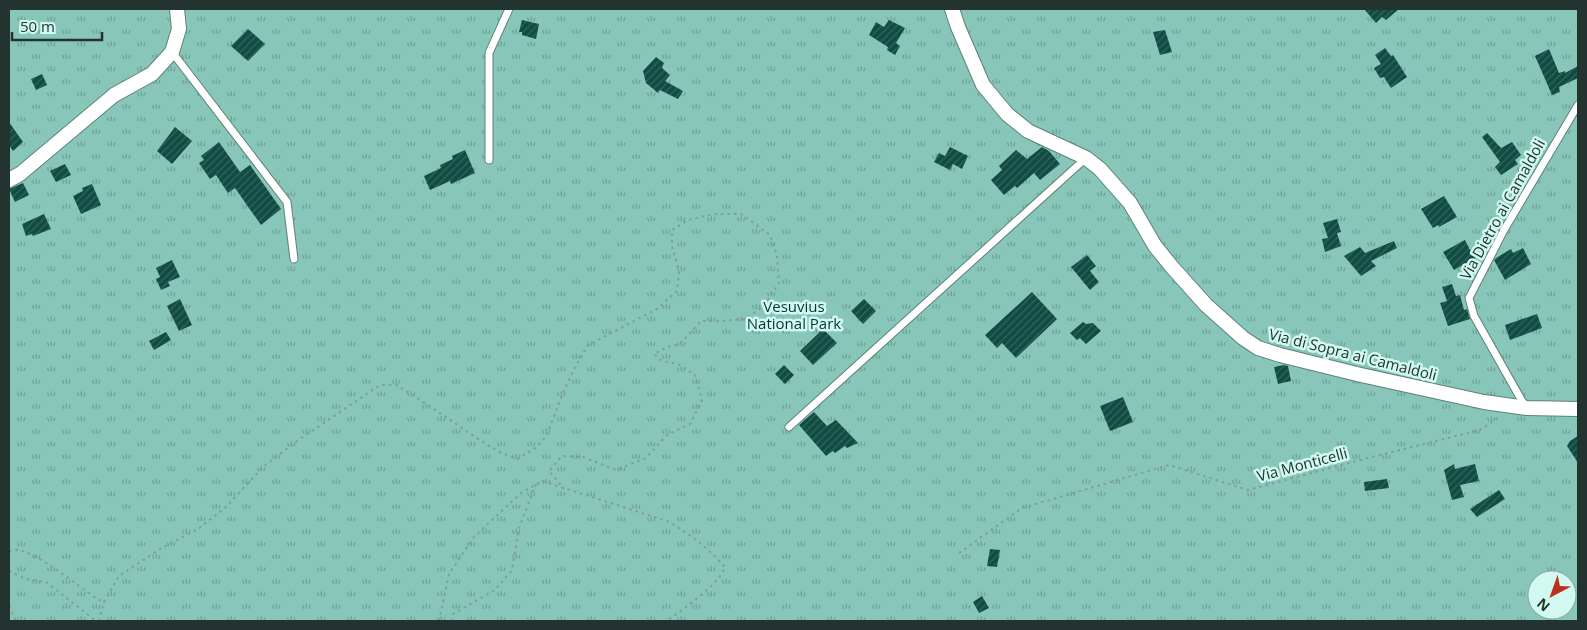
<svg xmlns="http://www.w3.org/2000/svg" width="1587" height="630" viewBox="0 0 1587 630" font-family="'Open Sans',sans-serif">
  <defs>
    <pattern id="park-tufts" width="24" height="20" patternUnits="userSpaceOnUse" patternTransform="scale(1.25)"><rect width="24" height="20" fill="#87c6b9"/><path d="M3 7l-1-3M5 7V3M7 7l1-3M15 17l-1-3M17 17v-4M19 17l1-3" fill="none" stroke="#6ea197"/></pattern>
    <pattern id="building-hatch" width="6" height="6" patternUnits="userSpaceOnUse" patternTransform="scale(1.25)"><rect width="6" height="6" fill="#114c43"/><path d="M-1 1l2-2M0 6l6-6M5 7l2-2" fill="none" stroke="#33645c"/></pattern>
  </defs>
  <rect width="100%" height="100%" fill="#c4ece3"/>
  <path fill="url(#park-tufts)" fill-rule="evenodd" d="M9,9h1569v612h-1569zM1537,580h30v30h-30z"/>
  <g fill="url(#building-hatch)">
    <path d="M1364,9h35l-13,11 -4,-3 -6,6z"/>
    <path d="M522,20l17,4 -3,15 -14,-4v-3h-3z"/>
    <path d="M889,20l16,8 -9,15 4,3 -5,9 -8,-5 1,-3 -19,-12 7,-13 8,5z"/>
    <path d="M248,29l17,15 -17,17 -17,-15z"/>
    <path d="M1165,30l7,22 -12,3 -7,-23z"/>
    <path d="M1385,48l6,8 2,-1 14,22 -16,11 -7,-11 -4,1 -6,-10 7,-4 -6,-9z"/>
    <path d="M1549,49l10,24 6,-2v2l13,-7v12l-19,9 1,5 -8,3 -17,-39z"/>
    <path d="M656,57l8,6 -2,5 8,7 -5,6 18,10 -5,8 -18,-9 -2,3 -12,-10 -3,-12z"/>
    <path d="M42,74l5,11 -11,5 -5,-11z"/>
    <path d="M9,122l14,20 -10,9 -4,-6z"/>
    <path d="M175,127l17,14 -20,23 -15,-13z"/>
    <path d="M1487,133l14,15 11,-6 9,13 -6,5 3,4 -17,11 -6,-8 5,-5 -18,-25z"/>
    <path d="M219,142l21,30 10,-7 31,44 -20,16 -26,-37 -7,5 -12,-18 -6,4 -11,-16 5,-3 -3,-4z"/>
    <path d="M950,147l18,9 -6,13 -9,-5 -3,6 -16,-8 5,-9 6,3z"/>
    <path d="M1042,147l7,4 11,13 -20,16 -6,-7 -17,15 -2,-2 -11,9 -13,-15 11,-10 -3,-4 17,-16 11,9z"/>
    <path d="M465,150l10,23 -24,11 -1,-3 -20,9 -6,-14 17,-8 -1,-3 13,-6 -1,-3z"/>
    <path d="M65,164l6,11 -15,7 -6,-11z"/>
    <path d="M23,183l6,12 -14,7 -6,-13z"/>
    <path d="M92,184l9,21 -20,9 -8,-18 10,-5 -1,-3z"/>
    <path d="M1444,196l13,21 -18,10 -1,-2 -5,3 -12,-19z"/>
    <path d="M44,214l7,15 -18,7 -1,-2 -6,2 -4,-12z"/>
    <path d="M1337,219l4,13 -4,1 4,13 -16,6 -3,-13 6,-1 -5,-15z"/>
    <path d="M1465,240l5,10 3,-1 4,8 -23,13 -11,-18z"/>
    <path d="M1394,241l3,7 -26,13 5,5 -15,10 -17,-20 16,-9 5,6z"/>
    <path d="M1523,248l8,16 -26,16 -11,-20 2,-2 15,-9 2,4z"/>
    <path d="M1087,255l9,11 -6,5 9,11 -9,8 -19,-23z"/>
    <path d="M172,260l8,17 -12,5 2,4 -9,4 -5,-11 4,-2 -4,-9z"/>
    <path d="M1452,284l4,12 4,-1 4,15 3,-1 3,10 -22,7 -8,-23 7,-2 -5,-14z"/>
    <path d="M1032,292l25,27 -41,39 -14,-15 -5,5 -12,-13z"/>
    <path d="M180,299l12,26 -13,6 -12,-25z"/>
    <path d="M864,299l12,12 -13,13 -12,-13z"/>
    <path d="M1537,314l5,14 -32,12 -5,-15z"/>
    <path d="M1083,322l3,2 7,-1 8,8 -15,13 -6,-6 -3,2 -7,-7z"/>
    <path d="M823,329l14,14 -24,22 -13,-14z"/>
    <path d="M166,332l5,8 -17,10 -5,-9z"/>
    <path d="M784,365l10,10 -9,9 -10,-10z"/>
    <path d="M1284,365l4,1 3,15 -13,3 -4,-17z"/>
    <path d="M1123,397l10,25 -23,9 -10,-25z"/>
    <path d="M814,412l13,14 9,-6 22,23 -11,5 -2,-2 -10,7 -2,-2 -7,5 -27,-31z"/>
    <path d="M1578,436v27l-11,-17 3,-5z"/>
    <path d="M1454,464l1,5 20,-5 4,17 -19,4 4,12 -12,3 -8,-30z"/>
    <path d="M1387,479l2,9 -24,3 -1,-9z"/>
    <path d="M1499,490l6,9 -28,18 -7,-8z"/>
    <path d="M990,549l10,1 -3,17 -10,-1z"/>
    <path d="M982,596l7,12 -10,5 -6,-11z"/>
  </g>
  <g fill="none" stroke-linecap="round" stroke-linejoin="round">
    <defs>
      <g id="lane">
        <path d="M172,52l115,150 7,57"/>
        <path d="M489,160v-107l20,-44"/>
        <path d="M1526,408l-52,-92 -5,-18 35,-68 74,-125"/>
        <path d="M789,427l297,-269"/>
      </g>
      <g id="street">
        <path d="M952,9l6,18 25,58 24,29 21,17 58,27 14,11 30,34 25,43 17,21 34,38 37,33 15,10 22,7 81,20 123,27 43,6 51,1"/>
        <path d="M9,180l11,-6 94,-79 38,-21 20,-22 7,-23 -2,-20"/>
      </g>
    </defs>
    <use href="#lane" stroke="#5d8179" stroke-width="9"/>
    <use href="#street" stroke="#5d8179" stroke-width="16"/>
    <g stroke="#809e97" stroke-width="2" stroke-dasharray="2.5 4" stroke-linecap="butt">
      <path d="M9,551c2,0 5,-1 8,-1 18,1 63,37 80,49l7,3"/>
      <path d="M959,553l63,-45 147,-43 79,25 116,-31 116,-29 18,-12"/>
      <path d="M9,571l17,8 20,3 50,39"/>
      <path d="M9,606l7,15"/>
      <path d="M99,621l5,-19 15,-26 41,-27 38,-20 28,-22 38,-41 33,-25 83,-56h17l52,34 26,18 24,15 19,7 17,-11 11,-11 17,-44 10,-22 15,-26 69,-36 20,-18 2,-20 -7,-25v-16l16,-10 25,-6h28l29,21 7,20 2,28 -15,23 -19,13 -24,2h-20l-21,23 -13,3 -13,7 8,7 16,3 17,11 7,25 -12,24 -23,11 -21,23 -30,12 -33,-13 -21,-1 -13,15 15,18"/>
      <path d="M439,621l10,-47 25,-37 47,-44 21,-12 125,40c22,12 42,28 58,46 -5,17 -43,43 -58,54"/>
      <path d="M452,621l1,-7 42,-24 17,-20 7,-42 17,-44"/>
    </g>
    <use href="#lane" stroke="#fff" stroke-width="7"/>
    <use href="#street" stroke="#fff" stroke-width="14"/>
  </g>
  <g text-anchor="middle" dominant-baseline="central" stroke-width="5" stroke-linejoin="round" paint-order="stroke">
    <g font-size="15" fill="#23332f" stroke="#d1f9f0">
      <text transform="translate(1502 209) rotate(-61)">Via Dietro ai Camaldoli</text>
      <text transform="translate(1353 354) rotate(14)">Via di Sopra ai Camaldoli</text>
      <text transform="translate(1302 464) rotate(-15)">Via Monticelli</text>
    </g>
    <g font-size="15" fill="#043730" stroke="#d1f9f0">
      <text x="794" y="306">Vesuvius<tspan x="794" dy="17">National Park</tspan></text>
    </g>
  </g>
  <rect width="1587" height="630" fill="none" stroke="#23332f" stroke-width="20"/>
  <g transform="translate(1552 595) rotate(221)"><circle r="24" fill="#d1f9f0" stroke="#8baaa3"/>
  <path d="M0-4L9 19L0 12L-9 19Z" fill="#bc2f21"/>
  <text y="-8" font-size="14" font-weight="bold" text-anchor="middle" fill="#23332f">N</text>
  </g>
  <path d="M12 32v8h90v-8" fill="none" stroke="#23332f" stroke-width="2.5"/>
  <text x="20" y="32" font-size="15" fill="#23332f" stroke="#d1f9f0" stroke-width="4" paint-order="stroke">50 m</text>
</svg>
